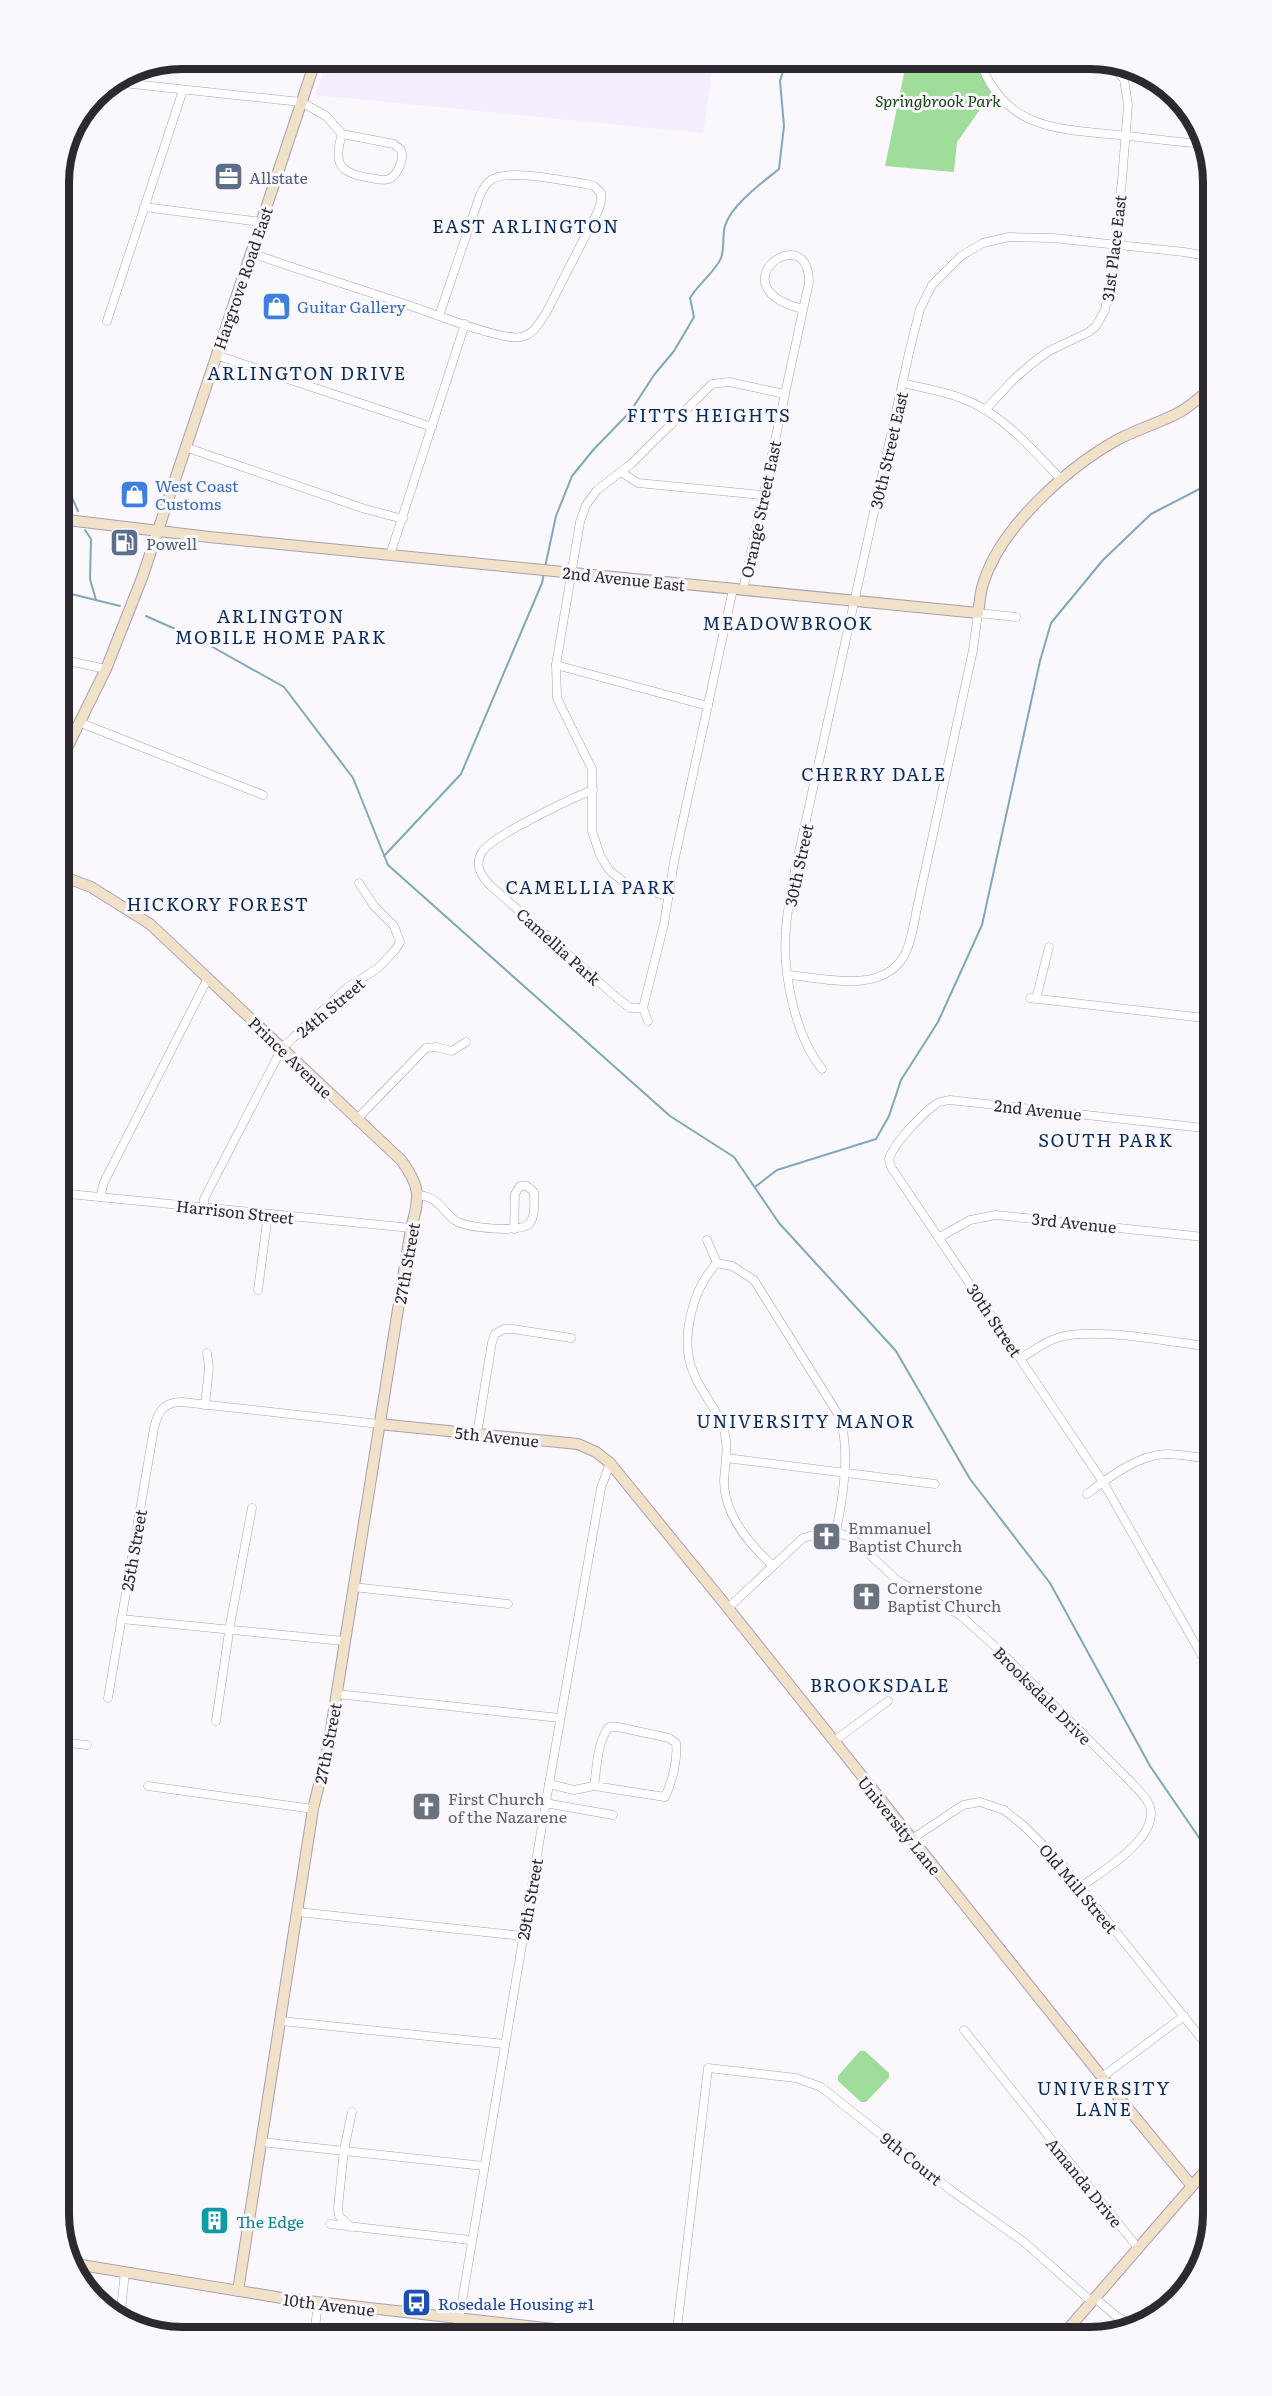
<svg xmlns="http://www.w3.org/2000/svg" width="1272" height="2396" viewBox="0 0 1272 2396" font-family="Literata,serif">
  <rect width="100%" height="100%" fill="#faf8fd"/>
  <path fill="#f5edfe" d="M328,59h386l-11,74 -388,-38z"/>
  <g fill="#a0dd9b">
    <path d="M907,59h72l15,31 -37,52 -3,30 -69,-6z"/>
    <path d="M860,2051h5l24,22v5l-23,24h-5l-23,-21v-5z"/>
  </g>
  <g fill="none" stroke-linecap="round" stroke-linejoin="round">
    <g stroke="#7fa8bd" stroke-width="2">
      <path d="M59,251c6,-14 6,-25 0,-40"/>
      <path d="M59,426l1,24"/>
      <path d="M60,460v11l18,40"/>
      <path d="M85,530l6,9 -1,40 6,21"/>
      <path d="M545,567l11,-51 16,-40 22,-27 36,-37 24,-37 20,-24 20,-34 -4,-19c8,-14 26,-27 31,-40 4,-11 1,-22 4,-32 6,-21 38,-44 54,-57l5,-43 -4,-45 7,-22"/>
      <path d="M59,591l61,15"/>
      <path d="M146,616l56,25 82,46 69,91 35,87 282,251 64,41 45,66 117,128 74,128 80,104 100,183 63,92"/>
      <path d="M384,856l77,-82 81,-191 2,-10"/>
      <path d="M755,1187l22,-17 99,-31 13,-23 12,-36 37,-58 44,-97 58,-264 11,-38 52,-63 48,-46 62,-32"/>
    </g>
    <defs>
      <g id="street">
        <path d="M979,59c24,69 75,70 139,76 29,3 58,7 88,9"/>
        <path d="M114,82l187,20 25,14 16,18"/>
        <path d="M342,134l52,10c1,1 6,5 7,6 4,8 -4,26 -12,29 -5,2 -13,0 -19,-1 -31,-5 -37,-14 -28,-44z"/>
        <path d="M144,207l117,15"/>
        <path d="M251,253c53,19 107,35 160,53 21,7 91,35 109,31 14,-2 19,-14 26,-24l52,-102 3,-9v-9l-7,-7 -8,-2c-22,-3 -78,-16 -95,-4 -6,4 -8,9 -11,15l-41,121"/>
        <path d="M107,321l76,-231"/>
        <path d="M216,355l216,72"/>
        <path d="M903,383c19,5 39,8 58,15 42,15 70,51 100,81"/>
        <path d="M1206,393l7,-12"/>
        <path d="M985,410l30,-32 20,-17 14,-10 40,-19 7,-6 9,-16 6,-34 11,-96 6,-75 -4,-26 -14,-16"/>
        <path d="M185,447l180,62 38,10"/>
        <path d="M621,472l17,11 124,12"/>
        <path d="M390,555l75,-231"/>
        <path d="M743,590l66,-308c-1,-65 -95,5 -6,27"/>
        <path d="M59,659l47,10"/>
        <path d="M556,665l152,41"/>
        <path d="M81,723l182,72"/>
        <path d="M593,790c-21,8 -101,46 -111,62 -8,13 -1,24 8,33l126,112 14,11h13"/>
        <path d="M668,896l-39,-10 -20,-16 -9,-15 -8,-24v-62l-35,-71 -1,-33 24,-143 6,-17 11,-15 34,-26 81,-80 17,-2 56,12"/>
        <path d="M788,975c37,3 96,20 117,-21 7,-14 9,-31 12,-46l56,-258 5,-37 38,4"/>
        <path d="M1030,998l183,21"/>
        <path d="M1036,999l13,-52"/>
        <path d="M643,1008l21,-84 10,-62 59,-273"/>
        <path d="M643,1008l5,13"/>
        <path d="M59,1029l3,1"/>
        <path d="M822,1069c-27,-33 -40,-97 -36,-140 1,-20 6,-40 9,-59l114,-517 11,-44 12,-24 29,-29 22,-13 26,-6 44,1 131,14 17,3 12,5"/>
        <path d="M356,1120l70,-72 10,-1 16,4 14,-9"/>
        <path d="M59,1193l352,35"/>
        <path d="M418,1195c20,1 24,16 38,26 11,7 63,12 73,3 7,-8 5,-22 5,-32l-7,-6h-7l-5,8 -1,35"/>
        <path d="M100,1197l4,-15 104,-204"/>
        <path d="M204,1208v-9l78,-151 66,-61 30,-19 17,-18 5,-8 -6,-16 -20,-20 -15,-23"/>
        <path d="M940,1237l30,-17 26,-5 217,23"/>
        <path d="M707,1240l10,23"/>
        <path d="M258,1290l10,-76"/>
        <path d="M1021,1358c12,-7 23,-16 36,-20 37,-12 117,5 156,9"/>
        <path d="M205,1405l4,-37 -2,-15"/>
        <path d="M477,1434l15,-92 3,-8 9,-5h9l58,9"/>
        <path d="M726,1458l209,26"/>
        <path d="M1087,1494c22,-17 51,-39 79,-40 16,0 32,4 47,5"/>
        <path d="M773,1566c-24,-22 -49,-51 -49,-85 1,-17 5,-34 0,-51 -6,-20 -22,-36 -30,-56 -15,-33 -2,-85 23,-111l15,3 22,14 84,134c14,32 5,84 -2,117"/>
        <path d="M353,1587l155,17"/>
        <path d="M728,1608l75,-70 25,-7 17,4 8,4 45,42 62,34 39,35 131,131c7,8 17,16 20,26 9,31 -48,64 -69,80"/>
        <path d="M121,1619l223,22"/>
        <path d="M1213,1675l-110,-193 -212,-315 -2,-8c5,-16 33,-45 47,-55 4,-3 9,-3 14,-4l263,29"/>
        <path d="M337,1694l223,24"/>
        <path d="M108,1698l46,-270c4,-17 10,-26 28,-26l197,22"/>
        <path d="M216,1721l14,-96 22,-117"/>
        <path d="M609,1727h9l51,11 7,5c2,17 -4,39 -11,54l-71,-11c3,-19 3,-44 15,-59z"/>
        <path d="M834,1741l54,-40"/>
        <path d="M59,1742l28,3"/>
        <path d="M549,1784l25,6 20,-4"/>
        <path d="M148,1786l165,23"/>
        <path d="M545,1803l68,12"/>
        <path d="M912,1839l51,-34 17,-3 24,8 20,16 37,37 152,190"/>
        <path d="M298,1912l225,24"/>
        <path d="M281,2021l224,23"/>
        <path d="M964,2030l174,218"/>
        <path d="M1102,2077l82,-61"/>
        <path d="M261,2142l223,24"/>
        <path d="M330,2224l140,16"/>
        <path d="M351,2227l-12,-11 -1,-8 6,-58 8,-38"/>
        <path d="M1095,2298l21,18 21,12"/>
        <path d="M120,2319l5,-47"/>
        <path d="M314,2337l4,-35"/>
        <path d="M456,2337l93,-553 52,-296 9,-25"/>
        <path d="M676,2337l32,-269 88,10 25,9 131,104 72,51 68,60"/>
      </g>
      <g id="secondary">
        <path d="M59,519l150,18 769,76c2,-11 2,-22 6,-32 18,-55 83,-113 133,-141 20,-11 43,-17 63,-28 9,-5 17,-13 26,-19l7,4"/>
        <path d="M59,764l47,-95 36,-91 174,-519"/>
        <path d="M59,875l32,12 59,37 251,236c20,27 19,37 10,68l-83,520 -15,61 -75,482"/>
        <path d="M379,1424l199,20 18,8 14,11 118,145 374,469 90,109"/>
        <path d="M69,2263l213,35 343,39"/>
        <path d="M1061,2337l152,-175"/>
      </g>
    </defs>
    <use href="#street" stroke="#a99fb3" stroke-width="9"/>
    <use href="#secondary" stroke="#a99fb3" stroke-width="12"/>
    <use href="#street" stroke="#fff" stroke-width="8"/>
    <use href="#secondary" stroke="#f0e1c8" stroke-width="10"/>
  </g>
  <defs>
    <symbol id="office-square" viewBox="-11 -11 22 22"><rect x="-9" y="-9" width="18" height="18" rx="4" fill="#5c6f8a" stroke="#faf8fd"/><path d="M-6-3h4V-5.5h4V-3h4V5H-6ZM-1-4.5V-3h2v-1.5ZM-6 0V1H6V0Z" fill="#fff"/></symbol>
    <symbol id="shop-square" viewBox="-11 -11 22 22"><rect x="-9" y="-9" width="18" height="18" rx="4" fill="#3f7fe0" stroke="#faf8fd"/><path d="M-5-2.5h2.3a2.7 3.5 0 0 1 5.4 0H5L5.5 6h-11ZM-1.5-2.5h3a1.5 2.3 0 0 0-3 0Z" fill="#fff"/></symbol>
    <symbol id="fuel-square" viewBox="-11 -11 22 22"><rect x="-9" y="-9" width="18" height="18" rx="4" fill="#5c6f8a" stroke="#faf8fd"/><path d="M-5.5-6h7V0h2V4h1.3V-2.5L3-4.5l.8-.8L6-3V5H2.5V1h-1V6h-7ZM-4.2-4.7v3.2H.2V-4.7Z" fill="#fff"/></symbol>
    <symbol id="church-square" viewBox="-11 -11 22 22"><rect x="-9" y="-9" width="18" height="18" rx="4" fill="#6b7280" stroke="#faf8fd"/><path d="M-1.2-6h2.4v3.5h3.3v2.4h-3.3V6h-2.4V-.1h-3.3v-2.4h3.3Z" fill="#fff"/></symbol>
    <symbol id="building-square" viewBox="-11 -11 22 22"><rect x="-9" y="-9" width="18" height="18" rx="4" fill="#0f9aa8" stroke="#faf8fd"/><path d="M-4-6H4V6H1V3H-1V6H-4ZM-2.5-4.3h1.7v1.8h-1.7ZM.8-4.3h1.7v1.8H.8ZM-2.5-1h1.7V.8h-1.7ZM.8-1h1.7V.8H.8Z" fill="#fff"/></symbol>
    <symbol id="bus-square" viewBox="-11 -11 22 22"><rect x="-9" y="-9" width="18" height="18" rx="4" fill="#1a4fb4" stroke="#faf8fd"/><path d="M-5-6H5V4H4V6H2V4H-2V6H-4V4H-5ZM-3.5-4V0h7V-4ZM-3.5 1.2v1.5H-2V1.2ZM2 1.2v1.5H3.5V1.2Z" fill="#fff"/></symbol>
  </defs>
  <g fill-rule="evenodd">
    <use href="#office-square" x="212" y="160" width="33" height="33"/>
    <use href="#shop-square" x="260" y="290" width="33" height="33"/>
    <use href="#shop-square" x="118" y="478" width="33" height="33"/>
    <use href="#fuel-square" x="108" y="526" width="33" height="33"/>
    <use href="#church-square" x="810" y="1520" width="33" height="33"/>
    <use href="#church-square" x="850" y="1580" width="33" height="33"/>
    <use href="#church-square" x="410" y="1790" width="33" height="33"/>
    <use href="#building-square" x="198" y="2204" width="33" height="33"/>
    <use href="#bus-square" x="400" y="2286" width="33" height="33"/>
  </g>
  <g text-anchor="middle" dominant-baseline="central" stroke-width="6" stroke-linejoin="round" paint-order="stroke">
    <g font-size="16" font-style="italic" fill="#113f10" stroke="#faf8fd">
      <text x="938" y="100">Springbrook Park</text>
    </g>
    <g font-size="16" fill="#4e5e75" stroke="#faf8fd" text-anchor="start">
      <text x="249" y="177">Allstate</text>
      <text x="146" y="543">Powell</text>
    </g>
    <g font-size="16" fill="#2d2931" stroke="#faf8fd">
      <text transform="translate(1113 248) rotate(-83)">31st Place East</text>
      <text transform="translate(242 278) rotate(-71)">Hargrove Road East</text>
      <text transform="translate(888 450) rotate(-77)">30th Street East</text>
      <text transform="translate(760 509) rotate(-78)">Orange Street East</text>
      <text transform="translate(624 578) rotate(6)">2nd Avenue East</text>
      <text transform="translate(798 865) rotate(-78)">30th Street</text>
      <text transform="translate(559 946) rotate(42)">Camellia Park</text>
      <text transform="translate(330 1007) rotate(-40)">24th Street</text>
      <text transform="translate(291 1057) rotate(44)">Prince Avenue</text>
      <text transform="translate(1038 1109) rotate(6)">2nd Avenue</text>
      <text transform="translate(235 1211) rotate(6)">Harrison Street</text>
      <text transform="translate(1074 1222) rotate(6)">3rd Avenue</text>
      <text transform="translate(406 1263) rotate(-80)">27th Street</text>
      <text transform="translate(995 1320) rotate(56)">30th Street</text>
      <text transform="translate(497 1436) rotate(6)">5th Avenue</text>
      <text transform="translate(133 1550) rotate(-80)">25th Street</text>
      <text transform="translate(1043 1695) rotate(45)">Brooksdale Drive</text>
      <text transform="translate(327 1743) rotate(-79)">27th Street</text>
      <text transform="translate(900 1825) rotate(51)">University Lane</text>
      <text transform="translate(1079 1888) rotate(50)">Old Mill Street</text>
      <text transform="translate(529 1899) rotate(-80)">29th Street</text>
      <text transform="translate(912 2158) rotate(39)">9th Court</text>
      <text transform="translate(1085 2182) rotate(51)">Amanda Drive</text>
      <text transform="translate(329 2304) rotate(7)">10th Avenue</text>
    </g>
    <g font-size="16" fill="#366cbe" stroke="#faf8fd" text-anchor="start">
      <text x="297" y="306">Guitar Gallery</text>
      <text x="155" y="485">West Coast<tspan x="155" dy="18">Customs</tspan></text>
    </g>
    <g font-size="16" fill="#5b616d" stroke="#faf8fd" text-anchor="start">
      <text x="848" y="1527">Emmanuel<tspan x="848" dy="18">Baptist Church</tspan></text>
      <text x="887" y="1587">Cornerstone<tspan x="887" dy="18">Baptist Church</tspan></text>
      <text x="448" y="1798">First Church<tspan x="448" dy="18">of the Nazarene</tspan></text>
    </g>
    <g font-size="16" fill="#0d838f" stroke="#faf8fd" text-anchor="start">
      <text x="236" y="2221">The Edge</text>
    </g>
    <g font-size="16" fill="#164399" stroke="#faf8fd" text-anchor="start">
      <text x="438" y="2303">Rosedale Housing #1</text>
    </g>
    <g font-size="18" letter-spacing="1.5" fill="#072b5e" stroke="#faf8fd">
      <text x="526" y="225">EAST ARLINGTON</text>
      <text x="307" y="372">ARLINGTON DRIVE</text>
      <text x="709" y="414">FITTS HEIGHTS</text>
      <text x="281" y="615">ARLINGTON<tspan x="281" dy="21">MOBILE HOME PARK</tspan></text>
      <text x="788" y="622">MEADOWBROOK</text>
      <text x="874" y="773">CHERRY DALE</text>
      <text x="591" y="886">CAMELLIA PARK</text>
      <text x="218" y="903">HICKORY FOREST</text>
      <text x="1106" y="1139">SOUTH PARK</text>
      <text x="806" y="1420">UNIVERSITY MANOR</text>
      <text x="880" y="1684">BROOKSDALE</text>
      <text x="1104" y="2087">UNIVERSITY<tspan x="1104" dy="21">LANE</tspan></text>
    </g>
  </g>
  <path d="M0 0H1272V2396H0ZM182 69H1090A113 113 0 0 1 1203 182V2214A113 113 0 0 1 1090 2327H182A113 113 0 0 1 69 2214V182A113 113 0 0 1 182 69Z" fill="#faf8fd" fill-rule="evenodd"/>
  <path fill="none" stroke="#2d2931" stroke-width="8" d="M182 69H1090A113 113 0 0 1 1203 182V2214A113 113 0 0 1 1090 2327H182A113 113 0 0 1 69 2214V182A113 113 0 0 1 182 69Z"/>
</svg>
